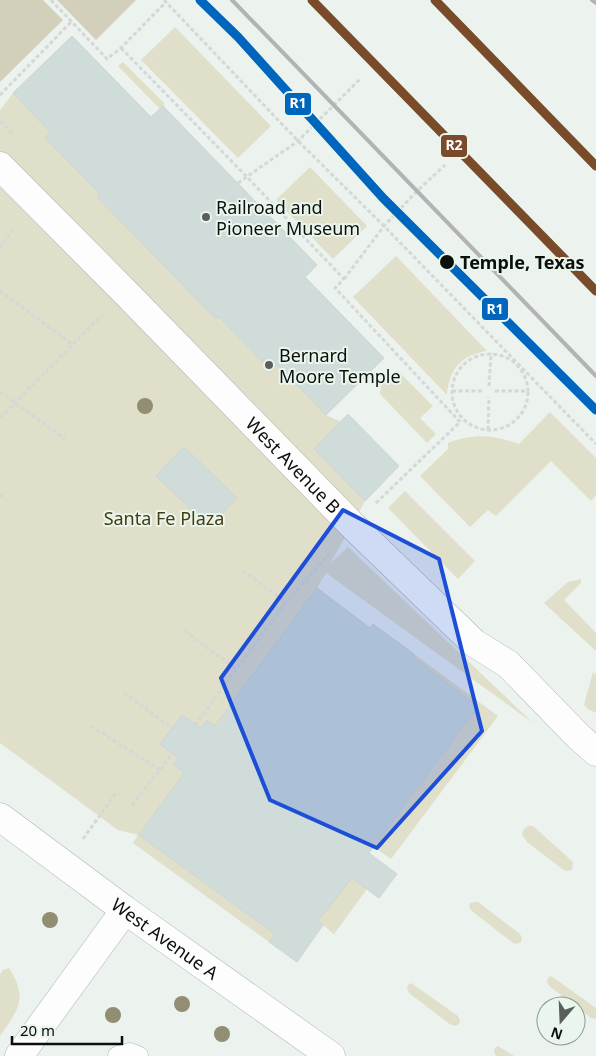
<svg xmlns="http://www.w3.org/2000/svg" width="596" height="1056" viewBox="0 0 596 1056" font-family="'Noto Sans',sans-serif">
  <rect width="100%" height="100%" fill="#ecf2ee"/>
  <g fill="#e0dfc9">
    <path d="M175,27l96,99 -33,32 -97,-98z"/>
    <path d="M123,62l42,42 -5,5 -42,-43z"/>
    <path d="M13,93l38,40 -6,5 55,56 -3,3 174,174 7,-6 48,50 15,7 -27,27 51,52 -35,63 18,-17 185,176 -207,-150 -9,15 -102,138 -8,-6 -33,44 10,9 -45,62 136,99 -6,8 -136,-99 5,-8 -20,-5 -118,-87v-633z"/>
    <path d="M310,167l57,59 -34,33 -57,-59z"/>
    <path d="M396,256l91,95c-26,4 -38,18 -40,44l-94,-98z"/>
    <path d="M397,370l36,36 -13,12 16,16 -9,9 -47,-49 1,-10z"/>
    <path d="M550,412l46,46v37l-5,6 -40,-40 -55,55 -8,-6 -18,17 -50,-51 28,-27v-6c26,-10 45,-8 71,1z"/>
    <path d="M405,491l70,70 -17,18 -70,-71z"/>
    <path d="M581,579v4l-17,17 32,33v18l-52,-48 24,-21z"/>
    <path d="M414,654l84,62 -107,143 -17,-12 104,-140 -66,-50z"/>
    <path d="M593,672l3,3v38l-8,-4 -4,-4z"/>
    <path d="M528,826h5l40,36 -1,8 -7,1 -38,-29 -5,-8 2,-5z"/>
    <path d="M352,877l15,12 -33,45 -20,-16z"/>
    <path d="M474,902h4l42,32 2,4 -1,4 -4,2 -4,-1 -41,-32 -3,-4 1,-4z"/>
    <path d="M9,968c19,30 10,41 -9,68v-62l3,-4z"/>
    <path d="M551,976l45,32v11l-5,-1 -42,-32 -2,-4 1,-4z"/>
    <path d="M411,983l47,33 2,4 -1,4 -4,2 -4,-1 -42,-32 -2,-4 1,-4z"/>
    <path d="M498,1046l16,10h-18l-2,-4 1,-4z"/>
  </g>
  <g fill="#d2d0ba">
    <path d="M0,0h43l20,20 -63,62z"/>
    <path d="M57,0h79l-40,40z"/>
  </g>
  <g fill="#d0dcd9" stroke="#ced4d1">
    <path d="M72,36l79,81 12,-11 154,159 -12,12 79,81 -58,57 -48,-50 -7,6 -53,-54 -2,2 -119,-122 3,-3 -55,-56 6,-5 -38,-40z"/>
    <path d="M348,414l51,52 -34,35 -51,-52z"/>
    <path d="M184,447l53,51 -28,29 -53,-51z"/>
    <path d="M317,588l53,40 3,-4 41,30 -2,3 66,50 -109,146 28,21 -18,24 -27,-20 -34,43 5,4 -26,37 -28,-20 6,-8 -136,-99 45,-62 -10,-8 4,-7 -18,-14 22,-29 19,13 6,-8 8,6z"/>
  </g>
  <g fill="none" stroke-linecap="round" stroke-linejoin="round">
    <defs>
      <path id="lane" d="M118,1056l12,-3 8,3"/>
      <g id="street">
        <path id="s1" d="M0,166l125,126 228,234 121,117 34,21 70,72 18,16"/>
        <path id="s2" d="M0,817l125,93 206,146"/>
        <path d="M19,1056l106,-146"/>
      </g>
    </defs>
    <use href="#lane" stroke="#b0b4b2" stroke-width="21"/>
    <use href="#street" stroke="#b0b4b2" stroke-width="29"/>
    <g stroke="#d5d8d6" stroke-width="3" stroke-dasharray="4 2.5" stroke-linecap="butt">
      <path d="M51,0l56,59 14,-11 45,-46"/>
      <path d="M164,0l134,141 86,85 212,218"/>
      <path d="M121,48l126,129 97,102 -9,9 125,134"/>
      <path d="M0,95l71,-73"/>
      <path d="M0,121l14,14"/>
      <path d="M238,183l60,-42 63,-63"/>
      <path d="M0,248l14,-20"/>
      <path d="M344,279l40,-53 33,-35 28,-26"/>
      <path d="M0,291l72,53"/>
      <circle cx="490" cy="392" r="38"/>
      <path d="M489,386l2,-33"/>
      <path d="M452,391h32"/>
      <path d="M495,391h33"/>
      <path d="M0,392l65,47"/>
      <path d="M0,418l102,-103"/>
      <path d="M488,430l1,-33"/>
      <path d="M0,495l6,4"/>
      <path d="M376,503l84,-81"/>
      <path d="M243,571l43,31"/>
      <path d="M185,631l51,38"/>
      <path d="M124,693l48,35"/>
      <path d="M195,725l91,-123 46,-51"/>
      <path d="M91,726l69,44"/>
      <path d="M132,805l41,-52"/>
      <path d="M83,839l33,-46"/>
    </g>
    <use href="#lane" stroke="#fcfdfc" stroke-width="20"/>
    <use href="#street" stroke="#fcfdfc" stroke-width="28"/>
    <g stroke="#b2b3b2" stroke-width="4">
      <path d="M200,0l38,37 145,161 213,212"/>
      <path d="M232,0l364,376"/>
      <path d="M435,0l161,166"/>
      <path d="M592,0l4,3"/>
    </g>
    <defs>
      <path id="rail-1" d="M200,0l38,37 145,161 213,212"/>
      <g id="rail-2">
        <path d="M312,0l284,291"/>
        <path d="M435,0l161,166"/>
      </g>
    </defs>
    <use href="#rail-1" stroke="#e9f5ed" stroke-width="12"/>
    <use href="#rail-2" stroke="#e9f5ed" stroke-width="12"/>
    <use href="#rail-1" stroke="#0065bd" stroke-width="9"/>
    <use href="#rail-2" stroke="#7a4b2a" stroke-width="9"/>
  </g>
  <g fill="#918e73">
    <circle cx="145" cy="406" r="8"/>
    <circle cx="50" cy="920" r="8"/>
    <circle cx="182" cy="1004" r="8"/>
    <circle cx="113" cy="1015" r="8"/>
    <circle cx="222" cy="1034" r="8"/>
  </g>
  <path fill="#1d4ed8" fill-opacity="0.2" stroke="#1d4ed8" stroke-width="4" stroke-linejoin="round" d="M343,510l96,49 43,172 -105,117 -107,-48 -49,-122z"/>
  <g fill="#5a5f5c" stroke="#e9f5ed" stroke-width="2">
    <circle cx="206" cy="217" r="5"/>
    <circle cx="269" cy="365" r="5"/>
  </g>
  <circle fill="#0b100d" stroke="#e9f5ed" stroke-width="2" cx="447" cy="262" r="8"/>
  <g text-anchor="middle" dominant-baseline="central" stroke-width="4" stroke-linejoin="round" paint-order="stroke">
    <g font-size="18" fill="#0b100d" stroke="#e9f5ed" text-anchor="start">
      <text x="216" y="207">Railroad and<tspan x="216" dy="21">Pioneer Museum</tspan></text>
      <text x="279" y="355">Bernard<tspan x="279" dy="21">Moore Temple</tspan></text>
    </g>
    <g font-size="18" font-weight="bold" fill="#0b100d" stroke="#e9f5ed" text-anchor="start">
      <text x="460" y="262">Temple, Texas</text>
    </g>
    <g font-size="18" fill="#0b100d" stroke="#e9f5ed">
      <text stroke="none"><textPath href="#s1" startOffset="419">West Avenue B</textPath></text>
      <text stroke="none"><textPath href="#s2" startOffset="205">West Avenue A</textPath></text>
    </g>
    <g font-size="18" fill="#463c0e" stroke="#e9f5ed">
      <text x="164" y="518">Santa Fe Plaza</text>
    </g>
  </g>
  <g stroke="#e9f5ed" stroke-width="2">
    <rect x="284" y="92" width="28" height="24" rx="5" fill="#0065bd"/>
    <rect x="440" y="134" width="28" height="24" rx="5" fill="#7a4b2a"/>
    <rect x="481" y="297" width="28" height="24" rx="5" fill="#0065bd"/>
  </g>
  <g font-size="14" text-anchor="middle" font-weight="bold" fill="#fff">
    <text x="298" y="108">R1</text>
    <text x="454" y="150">R2</text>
    <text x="495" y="314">R1</text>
  </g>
  <g transform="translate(561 1021) rotate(199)"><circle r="24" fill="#e9f5ed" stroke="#909993"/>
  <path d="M0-4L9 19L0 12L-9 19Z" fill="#5a5f5c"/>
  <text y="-8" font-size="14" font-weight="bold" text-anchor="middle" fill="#0b100d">N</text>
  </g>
  <path d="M12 1036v8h110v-8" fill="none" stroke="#0b100d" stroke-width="2.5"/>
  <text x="20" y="1036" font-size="15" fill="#0b100d" stroke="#e9f5ed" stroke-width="4" paint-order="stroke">20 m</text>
</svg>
